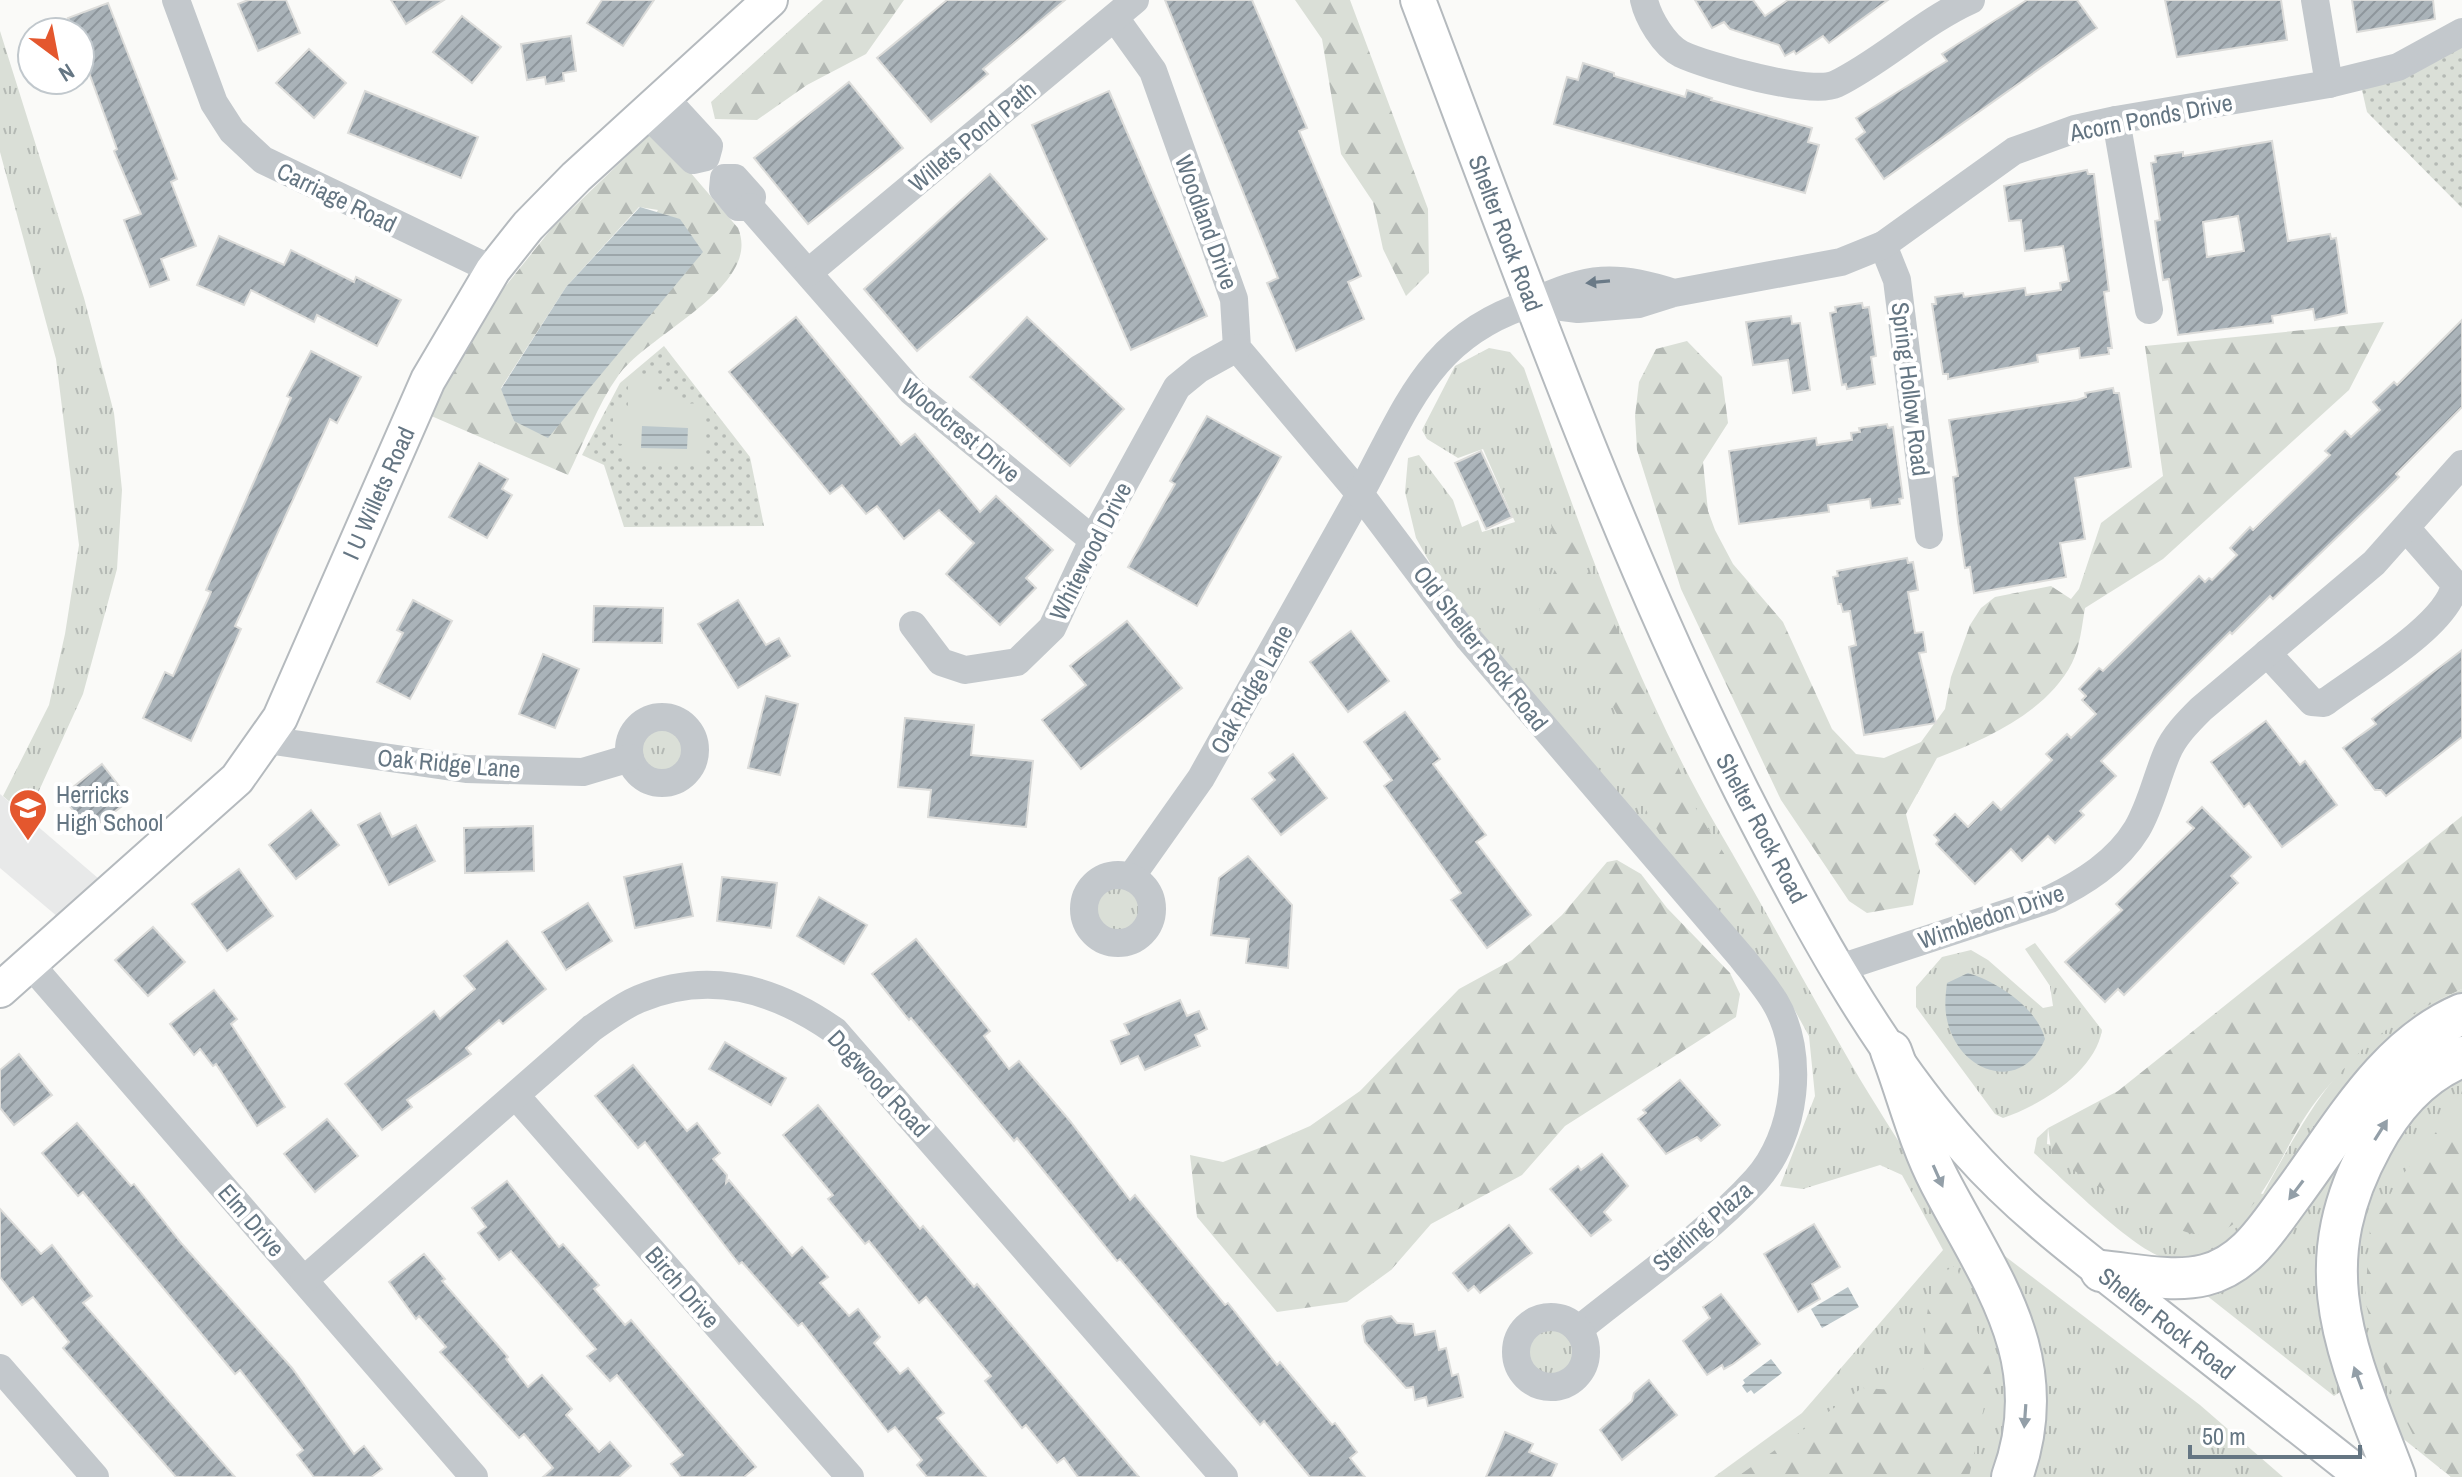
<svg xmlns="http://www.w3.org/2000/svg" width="2462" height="1477" viewBox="0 0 2462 1477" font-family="'Archivo Narrow',sans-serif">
  <defs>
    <pattern id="grass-tufts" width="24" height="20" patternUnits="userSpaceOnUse" patternTransform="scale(2)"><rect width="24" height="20" fill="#dadfd7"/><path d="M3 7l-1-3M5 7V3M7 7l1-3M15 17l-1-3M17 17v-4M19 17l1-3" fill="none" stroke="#b4b9b4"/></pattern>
    <pattern id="forest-firs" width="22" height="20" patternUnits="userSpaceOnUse" patternTransform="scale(2)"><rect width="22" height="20" fill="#dadfd7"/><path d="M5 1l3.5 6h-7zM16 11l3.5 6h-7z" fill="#b4b9b4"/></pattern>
    <pattern id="park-dots" width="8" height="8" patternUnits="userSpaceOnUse" patternTransform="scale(2)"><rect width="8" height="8" fill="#dadfd7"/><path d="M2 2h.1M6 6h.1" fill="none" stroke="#b4b9b4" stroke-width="1.8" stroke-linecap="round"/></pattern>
    <pattern id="water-rules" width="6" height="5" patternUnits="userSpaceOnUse" patternTransform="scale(2)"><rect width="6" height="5" fill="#bbc7cb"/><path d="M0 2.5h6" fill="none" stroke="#9ca6aa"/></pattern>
    <pattern id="building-hatch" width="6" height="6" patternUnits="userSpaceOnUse" patternTransform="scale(2)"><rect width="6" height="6" fill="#aab3b9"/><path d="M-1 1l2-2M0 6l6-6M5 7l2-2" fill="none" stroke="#8e969c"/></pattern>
  </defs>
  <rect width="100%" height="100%" fill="#fafaf8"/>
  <path fill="#e8e9e9" d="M0,794l113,97 -42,37 -71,-60z"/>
  <g fill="url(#grass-tufts)">
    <path d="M0,31l84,267 30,115 8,77 -5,79 -34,125 -56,123 -24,-21 46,-91 16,-71 14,-89 -23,-186 -56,-207z"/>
    <path d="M1489,348l21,4 14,16c54,155 109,312 190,454 48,82 93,165 140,247 54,92 121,179 153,281 14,46 2,82 -8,127h-285l88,-64 141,-163 -41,-75 -22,-10 -77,24 -23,-3 35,-90 -6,-60 -25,-45 -296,-350 -54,-71 -18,-32 -11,-46 3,-34 11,-3 34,45 9,27 16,-7 4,12 33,-10 -32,-73 -25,9 -31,-19 -5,-9 33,-64z"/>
    <circle cx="662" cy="750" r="33"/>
    <circle cx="1117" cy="909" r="34"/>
    <path d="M2035,943l67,87c-7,42 -61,75 -99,88l-8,-4 -79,-107v-20l26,-30 29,-7 17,10 55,48 10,-2 -3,-20 -25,-37z"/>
    <path d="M2462,989v15l-235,246c-21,7 -39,12 -61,8 -30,-5 -106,-82 -132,-105l3,-15 11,-10 -1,16 216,50c35,-64 73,-137 138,-176 19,-11 41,-19 61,-29z"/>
    <path d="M2462,1078v399h-11l-50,-40 -42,-101 -6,-87 36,-99 40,-52z"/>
    <path d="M2357,1144l-14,246 -9,6 -128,-101 63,-38z"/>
    <path d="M1993,1247l207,158 83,72h-259z"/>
    <circle cx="1551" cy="1352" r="35"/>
  </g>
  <g fill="url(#forest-firs)" fill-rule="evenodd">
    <path d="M823,0h81l-38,54 -59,31 -50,35 -42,-1 -4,-17z"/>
    <path d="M1295,0h55l78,209 1,64 -23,23 -23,-47 -10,-47 -32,-48 -19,-115z"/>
    <path d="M654,130l84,98c25,59 -91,106 -120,148 -21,29 -34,67 -50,99l-139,-60 67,-117 56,-70zM639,207l19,3 -144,211 -13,-33 65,-101z"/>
    <path d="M2384,322l-35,68 -186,169 -78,49c-3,17 -5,39 -13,55 -25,49 -86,76 -135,95l-31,56 14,57 -7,34 -46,8 -18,-12 -68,-101 -100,-211 -44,-139 -2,-34 4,-34 17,-33 31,-8 35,36 6,46 -25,39 5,49 7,19 18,34 50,58 49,107 24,25 28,4 37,-16 24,-33 6,-32 19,-52 11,-17 14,-11 56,-11 20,13 8,-10 22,-66 62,-47 -18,-130z"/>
    <path d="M1548,503h10l27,62 49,98 63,148 73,115 6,16 -19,5 -22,-30 -70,-73 -39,-70 6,-32 -27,-50 -56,-53 -10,-30 18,-45z"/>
    <path d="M2462,816v173c-40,19 -77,36 -108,69 -16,17 -34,36 -47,56 -23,33 -51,114 -98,121 -35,5 -126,-59 -157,-79l-4,-28 70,-37z"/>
    <path d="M1617,860l24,14 26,34 63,65 10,21 -4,23 -171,109 -43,49 -91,49 -40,46 -44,32 -70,10 -80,-95 -7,-62 33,7 39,-15 48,-21 50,-35 99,-102 53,-29 50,-45 45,-53z"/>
    <path d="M2462,1114v363h-11l-31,-28 -31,-63 -24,-85 5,-73 30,-50 36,-46z"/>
    <path d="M1956,1265l35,109 -22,103h-232l125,-89 33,2 28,-19c4,-33 -3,-90 33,-106z"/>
  </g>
  <g fill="url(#park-dots)">
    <path d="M2462,32v176l-95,-96 -8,-35z"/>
    <path d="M664,346l86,111 14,69 -140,1 -20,-62 -22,-10 38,-72z"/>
  </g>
  <path fill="#dadfd7" d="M628,378h27v12h26l1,14 21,-1v61l-81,-2v-18l-9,-1v-37h15z"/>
  <g fill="url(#water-rules)">
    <path d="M640,207l40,12 23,33 -155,186 -34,-17 -13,-32 65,-102z"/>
    <path d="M642,426l46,2 -1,21 -46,-1z"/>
    <path d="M1968,973c30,9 69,35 77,66 -22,53 -81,36 -96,-12 -5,-15 -4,-28 -2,-44z"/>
    <path d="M1848,1287l11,20 -37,21 -11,-19z"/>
    <path d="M1771,1359l11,14 -28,21 -3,-4 -4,3 -5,-7 3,-3 -2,-3z"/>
  </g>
  <g fill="url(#building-hatch)" stroke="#dcdcda" stroke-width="2" fill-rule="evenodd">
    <path d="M248,0h38l14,33 -42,18 -20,-47z"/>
    <path d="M391,0h53l-38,24z"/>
    <path d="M602,0h52l-31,46 -36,-23z"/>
    <path d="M947,0h118l-82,69 5,5 -57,48 -54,-64z"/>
    <path d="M1165,0h87l55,128 -8,3 62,145 -13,6 16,37 -68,32 -29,-68 11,-5z"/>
    <path d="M1695,0h58l12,16 23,-16h100l-59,43 -6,-7 -27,18 -2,-3 -9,5 -6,-11 -49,-16 -6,-7 -12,6z"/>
    <path d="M2027,0h50l20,28 -213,151 -28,-40 9,-7 -9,-14 91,-57 -5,-7z"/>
    <path d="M2165,0h116l6,40 -110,17z"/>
    <path d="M2352,0h81l2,19 -78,13z"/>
    <path d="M108,3l69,176 -6,3 25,64 -35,13 8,21 -19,7 -26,-67 17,-6 -27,-63 3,-2 -37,-101v-16h-6l-6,-14z"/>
    <path d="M462,16l39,31 -29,36 -39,-31z"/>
    <path d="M571,36l5,35 -13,2 1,8 -18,3 -1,-7 -18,3 -6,-36z"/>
    <path d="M309,49l37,34 -32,35 -38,-35z"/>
    <path d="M1583,63l31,10v3l71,21 2,-7 25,8 -1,2 101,28 -4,14 11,3 -14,48 -251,-69 13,-47 11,3z"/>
    <path d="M849,82l54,66 -95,76 -54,-66z"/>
    <path d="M365,91l113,46 -17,41 -113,-45z"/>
    <path d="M1109,91l98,225 -76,34 -99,-225z"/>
    <path d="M2272,141l16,100 42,-7 1,5 5,-1 11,75 -32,7 -2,-11 -41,7 1,7 -95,12 -9,-56 -6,1 -8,-59 5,-1 -9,-57 5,-1 -1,-6 28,-4v4zM2238,216l6,35 -37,6 -4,-35z"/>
    <path d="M2087,170l1,4h6l15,117 -5,1 8,56h-4l1,6 -29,4 -1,-10 -42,7 1,7 -90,17v-5h-5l-11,-70h4l-1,-7 28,-4 1,4 61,-9 1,7 35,-5 -1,-7 9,-2 -6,-35 -38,5 -4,-31 -12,1 -5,-35z"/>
    <path d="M990,174l57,65 -130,112 -53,-62z"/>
    <path d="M219,236l65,29 7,-15 63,32 2,-5 45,23 -24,46 -60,-31 -3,7 -63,-32 -7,15 -47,-20z"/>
    <path d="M1862,303l1,5 6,-1 7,49 -5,1 4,27 -28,5 -1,-5 -4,1 -12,-72 6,-1 -1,-5z"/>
    <path d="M1791,316l1,8 8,-1 10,67 -17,3 -5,-33 -35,5 -7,-43z"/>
    <path d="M796,317l105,128 14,-11 65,78 16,-16 57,54 -27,28 10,10 -36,37 -54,-51 28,-31 -35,-33 -35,29 -27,-33 -11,8 -24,-29 -12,9 -101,-122z"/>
    <path d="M1027,317l97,92 -54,57 -100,-89z"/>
    <path d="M2462,320v87l-66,67 3,3 -16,16 -110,106 -3,-3 -38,38 -2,-2 -129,129 15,15 -36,35 4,4 -29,28 -7,-7 -26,25 -11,-12 -36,35 -39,-40 3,-4 -5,-5 21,-21 13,13 25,-25 8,8 51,-50 -6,-6 21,-20 4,4 25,-24 -14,-14 4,-4 -7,-7 20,-21 4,3 96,-95 6,6 4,-4 3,2 25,-25 -7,-7 20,-21 3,3 77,-75 -5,-4 20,-20 6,6 29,-27 -7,-8 21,-20 3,3z"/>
    <path d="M311,351l50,26 -24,46 -7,-4 -95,207 6,3 -50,112 -48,-23 22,-46 8,4 38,-84 -5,-2 85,-192 -4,-2z"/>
    <path d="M2113,388l1,5h5l12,74 -56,11 10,61 -25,4 6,34 -92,16 -4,-26 -5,1 -7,-47 -5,-44 5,-1 -9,-56 128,-20 9,-3 -1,-4z"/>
    <path d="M1207,416l74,41 -84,149 -69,-39 47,-83 -5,-3z"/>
    <path d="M1887,424l1,4 5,-1 10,71 -4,1 1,5 -29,4 -1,-9 -42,6 1,7 -90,12 -10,-73 87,-13 1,7 35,-5 -1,-7 9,-1 -1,-4z"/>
    <path d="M1481,451l31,66 -26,12 -31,-66z"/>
    <path d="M479,463l29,16 -6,10 10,6 -25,43 -38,-21z"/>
    <path d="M1907,558l1,5 5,-1 5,28 -10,2 7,41 8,-1 3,20 -7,1 17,70 -72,12 -15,-88 7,-2 -6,-34 -7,1 -2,-8h-3l-5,-27 5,-1 -1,-5z"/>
    <path d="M413,600l39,21 -42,78 -33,-17 26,-49 -6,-3z"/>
    <path d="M738,600l28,45 13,-7 11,18 -52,32 -40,-64z"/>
    <path d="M594,606l69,2 -1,35 -69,-1z"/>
    <path d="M1127,621l55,67 -101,81 -39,-49 44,-35 -16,-19z"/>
    <path d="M1351,631l38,50 -41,31 -38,-50z"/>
    <path d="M2462,650v87l-76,59 -5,-6h-6l-32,-42 33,-24 -4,-5z"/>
    <path d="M543,654l36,15 -24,59 -36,-14z"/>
    <path d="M766,696l32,8 -18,71 -32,-7z"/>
    <path d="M1405,712l35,47 -7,5 53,71 -10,7 55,73 -44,33 -36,-48 10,-7 -77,-107 8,-6 -28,-38z"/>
    <path d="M905,718l69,7 -3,30 62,6 -7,66 -98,-10 3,-27 -33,-3z"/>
    <path d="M2266,721l34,44 5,-4 32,44 -55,42 -33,-44 -5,4 -33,-45z"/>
    <path d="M1293,754l34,44 -46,37 -29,-36 23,-19 -6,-7z"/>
    <path d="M102,764l28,36 -41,31 -27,-35z"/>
    <path d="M2202,807l49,50 -20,19 7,7 -114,112 -6,-6 -13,13 -40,-40 57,-52 -6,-6 78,-76 -7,-6z"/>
    <path d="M311,810l28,35 -43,34 -27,-34z"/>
    <path d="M380,813l12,24 24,-12 19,36 -46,24 -31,-60z"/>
    <path d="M533,826l1,45 -69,2 -1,-45z"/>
    <path d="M1248,856l44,49 -4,63 -42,-5 3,-24 -38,-4 8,-57z"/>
    <path d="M682,864l11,52 -58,12 -11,-51z"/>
    <path d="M239,869l34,47 -46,35 -35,-47z"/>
    <path d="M722,877l55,6 -6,45 -54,-7z"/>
    <path d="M819,897l48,28 -23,39 -47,-28z"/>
    <path d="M588,903l24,38 -46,29 -24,-38z"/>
    <path d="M153,927l32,35 -37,34 -33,-36z"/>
    <path d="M916,939l74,92 -6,5 25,33 10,-8 51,60 60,79 5,-5 90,110 3,-2 49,62 3,-3 52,63 3,-2 22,29 -7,6 15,19h-55l-46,-56 -4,4 -140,-166 -3,2 -100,-123 -3,3 -103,-123 -2,2 -37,-46z"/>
    <path d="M507,941l39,48 -43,35 -4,-4 -33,28 5,6 -64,46 5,7 -30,23 -37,-46 89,-73 6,8 35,-30 -11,-13z"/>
    <path d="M214,990l23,29 -6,5 54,83 -28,19 -41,-62 -3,2 -13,-17 -6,6 -24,-31z"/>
    <path d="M1180,1000l7,16 12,-5 8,18 -12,6 5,11 -55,24 -7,-14 -17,8 -10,-23 18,-7 -5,-10z"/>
    <path d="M725,1042l61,36 -15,27 -62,-36z"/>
    <path d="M19,1054l33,41 -38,30 -14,-17v-38z"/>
    <path d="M633,1065l54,66 10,-8 23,30 -7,6 14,16 -1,8 3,-3 63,76 10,-9 26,30 -8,6 29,33 9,-7 22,28 -6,6 26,31 8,-6 36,45 -7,5 49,59h-59l-10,-12 5,-5 -27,-33 -7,5 -86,-109 -4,3 -56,-64 -3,2 -94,-122 -7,6 -43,-52z"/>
    <path d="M1680,1080l40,45 -19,16 -4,-4 -31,17 -28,-35 8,-6 -3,-3z"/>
    <path d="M818,1105l102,124 3,-3 51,61 3,-3 162,193h-61l-14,-19 -7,5 -31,-38 -4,3 -37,-47 6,-5 -65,-79 -7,6 -50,-62 -4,3 -37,-45 5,-4 -50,-60z"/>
    <path d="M327,1119l31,37 -43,36 -31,-38z"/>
    <path d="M77,1123l54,63 3,-2 48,60 110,124 62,86 10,-8 18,23 -11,8h-57l-17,-22 6,-5 -63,-80 -5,4 -152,-182 -5,4 -36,-43z"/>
    <path d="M1602,1154l26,32 -24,26 7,8 -20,16 -41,-47 28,-23 3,4z"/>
    <path d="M507,1181l52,66 4,-3 36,41 -5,4 31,36 6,-5 125,147 -12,10h-63l-10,-13 12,-9 -66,-80 -7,6 -23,-25 9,-7 -85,-98 -12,9 -21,-27 8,-6 -14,-19z"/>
    <path d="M0,1209l41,45 11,-9 40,51 -9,7 152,174h-59l-113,-129 6,-6 -36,-45 -11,8 -22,-28z"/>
    <path d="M1814,1224l26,43 -28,17 8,15 -22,13 -34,-58z"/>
    <path d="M1509,1225l23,28 -52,40 -6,-7 -6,5 -15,-18z"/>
    <path d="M424,1254l21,25 -3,2 66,76 -2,2 22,28 14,-12 30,34 -6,6 33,37 11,-10 21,24 -12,11h-76l10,-9 -29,-34 -5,4 -79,-86 6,-5 -27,-31 -3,3 -27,-37z"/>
    <path d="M1721,1294l39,50 -27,20 -9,5 -2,-4 -15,10 -24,-34 27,-23 -7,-11z"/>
    <path d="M1391,1316l6,7 16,1 2,11 20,-4 4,19 7,-2 6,28 6,-2 5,23 -35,9 -2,-9 -11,3 -2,-13 -7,1 -41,-46 -3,-16 5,-5z"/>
    <path d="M1649,1380l28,35 -55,45 -22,-30 32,-29 2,-8z"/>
    <path d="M1505,1432l28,12 -4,8 28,12 -6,13h-65z"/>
  </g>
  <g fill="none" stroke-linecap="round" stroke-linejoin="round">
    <defs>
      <g id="major">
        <path d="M1418,0c101,267 196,536 324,792 62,122 133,256 225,358 52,59 115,106 176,154 73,58 147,115 220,173"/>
        <path d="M0,990l237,-211 43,-61 148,-338 65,-110 35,-44 48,-49 194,-177"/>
      </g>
      <g id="highway">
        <path d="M1891,1051c16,42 28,91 49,131 51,98 115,178 72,295"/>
        <path d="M2101,1271c33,3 72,12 104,4 40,-10 61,-45 84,-76 50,-66 94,-151 173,-185"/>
        <path d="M2395,1477c-46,-122 -92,-206 -23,-332 20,-38 50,-72 90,-88"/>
      </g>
    </defs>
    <use href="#major" stroke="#b5babe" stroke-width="38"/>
    <use href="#highway" stroke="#b4b9bd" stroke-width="44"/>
    <g stroke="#c3c8cc" stroke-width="28">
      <path d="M176,0l38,103 18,28 31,29 230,110"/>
      <path d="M1644,0c4,18 20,45 37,54 25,12 131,42 155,30 47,-23 86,-62 135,-84"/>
      <path d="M2315,0l14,84"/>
      <path d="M1115,18l38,53 81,228 3,49 123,146 -159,284 -70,99"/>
      <path d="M646,113l47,47 13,-3 3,-11 -46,-50"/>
      <path d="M2116,120l33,190"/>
      <path d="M724,178h11l17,19 -2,10h-12l-15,-18z"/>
      <path d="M750,207l162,185 181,148"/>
      <path d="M1883,245l14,35 32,255"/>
      <path d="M809,272l326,-272"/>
      <path d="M1674,293c-57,-19 -88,-17 -142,10l46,6 61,-5 35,-11 167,-31 42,-17 131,-94 61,-22 41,-9 213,-36 69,-17 64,-35"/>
      <path d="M1532,303c-103,32 -124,103 -172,191l109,145 273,319c11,14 24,29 33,44 31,52 21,134 -19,178 -51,56 -119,102 -178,150"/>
      <path d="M913,625l28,37 24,8 52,-8 35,-34 41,-88 84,-153 22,-18 38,-21"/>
      <path d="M2267,653l45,49 12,1c34,-26 125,-78 131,-119l-49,-56"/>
      <circle cx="662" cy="750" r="33"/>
      <path d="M267,740l199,29 117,3 47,-14"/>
      <circle cx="1118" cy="909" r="34"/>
      <path d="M30,964l444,513"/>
      <path d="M1840,968l210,-69c33,-16 67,-37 87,-70 14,-24 19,-50 30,-76 7,-17 21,-31 34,-44l173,-146 88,-99"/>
      <path d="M516,1096l334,381"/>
      <path d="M304,1280l288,-252c15,-10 30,-22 47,-29 71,-30 136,-10 196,32l389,446"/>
      <circle cx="1551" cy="1352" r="35"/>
      <path d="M0,1368l95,109"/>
    </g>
    <use href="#major" stroke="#fff" stroke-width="34"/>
    <use href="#highway" stroke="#fff" stroke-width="40"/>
  </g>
  <defs><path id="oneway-solid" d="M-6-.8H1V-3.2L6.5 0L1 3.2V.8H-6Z" transform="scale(2)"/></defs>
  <use fill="#6a7a87" href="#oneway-solid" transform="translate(1598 282) rotate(175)"/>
  <g fill="#939fa8">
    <use href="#oneway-solid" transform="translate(2381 1130) rotate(-58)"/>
    <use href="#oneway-solid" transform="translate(1938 1176) rotate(66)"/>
    <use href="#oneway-solid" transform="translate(2296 1190) rotate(127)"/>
    <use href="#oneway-solid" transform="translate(2358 1378) rotate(-110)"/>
    <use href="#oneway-solid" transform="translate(2025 1416) rotate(94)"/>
  </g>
  <defs>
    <symbol id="school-pin" viewBox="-11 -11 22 30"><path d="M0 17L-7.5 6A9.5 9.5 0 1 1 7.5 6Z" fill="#e4572e" stroke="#fff"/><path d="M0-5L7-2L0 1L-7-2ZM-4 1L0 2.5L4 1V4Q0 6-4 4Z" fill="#fff"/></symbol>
  </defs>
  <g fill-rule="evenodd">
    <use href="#school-pin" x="6" y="786" width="44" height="60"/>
  </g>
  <g text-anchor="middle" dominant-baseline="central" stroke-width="8" stroke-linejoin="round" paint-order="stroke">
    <g font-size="24" fill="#657683" stroke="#fff">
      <text transform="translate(2151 117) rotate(-11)">Acorn Ponds Drive</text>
      <text transform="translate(972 136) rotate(-40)">Willets Pond Path</text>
      <text transform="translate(337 197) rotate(26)">Carriage Road</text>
      <text transform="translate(1207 222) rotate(70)">Woodland Drive</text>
      <text transform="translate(1506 233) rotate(69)">Shelter Rock Road</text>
      <text transform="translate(1911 389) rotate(83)">Spring Hollow Road</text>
      <text transform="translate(961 430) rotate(40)">Woodcrest Drive</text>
      <text transform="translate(378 493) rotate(-66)">I U Willets Road</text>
      <text transform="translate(1090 551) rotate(-63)">Whitewood Drive</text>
      <text transform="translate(1481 648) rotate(52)">Old Shelter Rock Road</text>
      <text transform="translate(1251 689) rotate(-61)">Oak Ridge Lane</text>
      <text transform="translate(449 763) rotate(5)">Oak Ridge Lane</text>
      <text transform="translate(1762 828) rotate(62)">Shelter Rock Road</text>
      <text transform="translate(1991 916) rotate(-19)">Wimbledon Drive</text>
      <text transform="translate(879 1083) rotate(47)">Dogwood Road</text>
      <text transform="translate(252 1220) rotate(49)">Elm Drive</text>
      <text transform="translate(1702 1226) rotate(-41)">Sterling Plaza</text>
      <text transform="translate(683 1287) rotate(49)">Birch Drive</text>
      <text transform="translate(2167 1323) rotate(38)">Shelter Rock Road</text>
    </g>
    <g font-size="24" fill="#657683" stroke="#fff" text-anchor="start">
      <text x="56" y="794">Herricks<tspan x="56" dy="28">High School</tspan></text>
    </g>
  </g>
  <g transform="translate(56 56) rotate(148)"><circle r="38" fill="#ffffff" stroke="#c1c8cd" stroke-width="2"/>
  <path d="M0-6L14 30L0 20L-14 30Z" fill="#e4572e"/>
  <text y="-12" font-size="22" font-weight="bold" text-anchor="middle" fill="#657683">N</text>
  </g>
  <path d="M2190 1445v12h170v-12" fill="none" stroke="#657683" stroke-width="4"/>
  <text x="2202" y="1445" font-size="24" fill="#657683" stroke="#ffffff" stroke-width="6" paint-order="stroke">50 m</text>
</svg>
